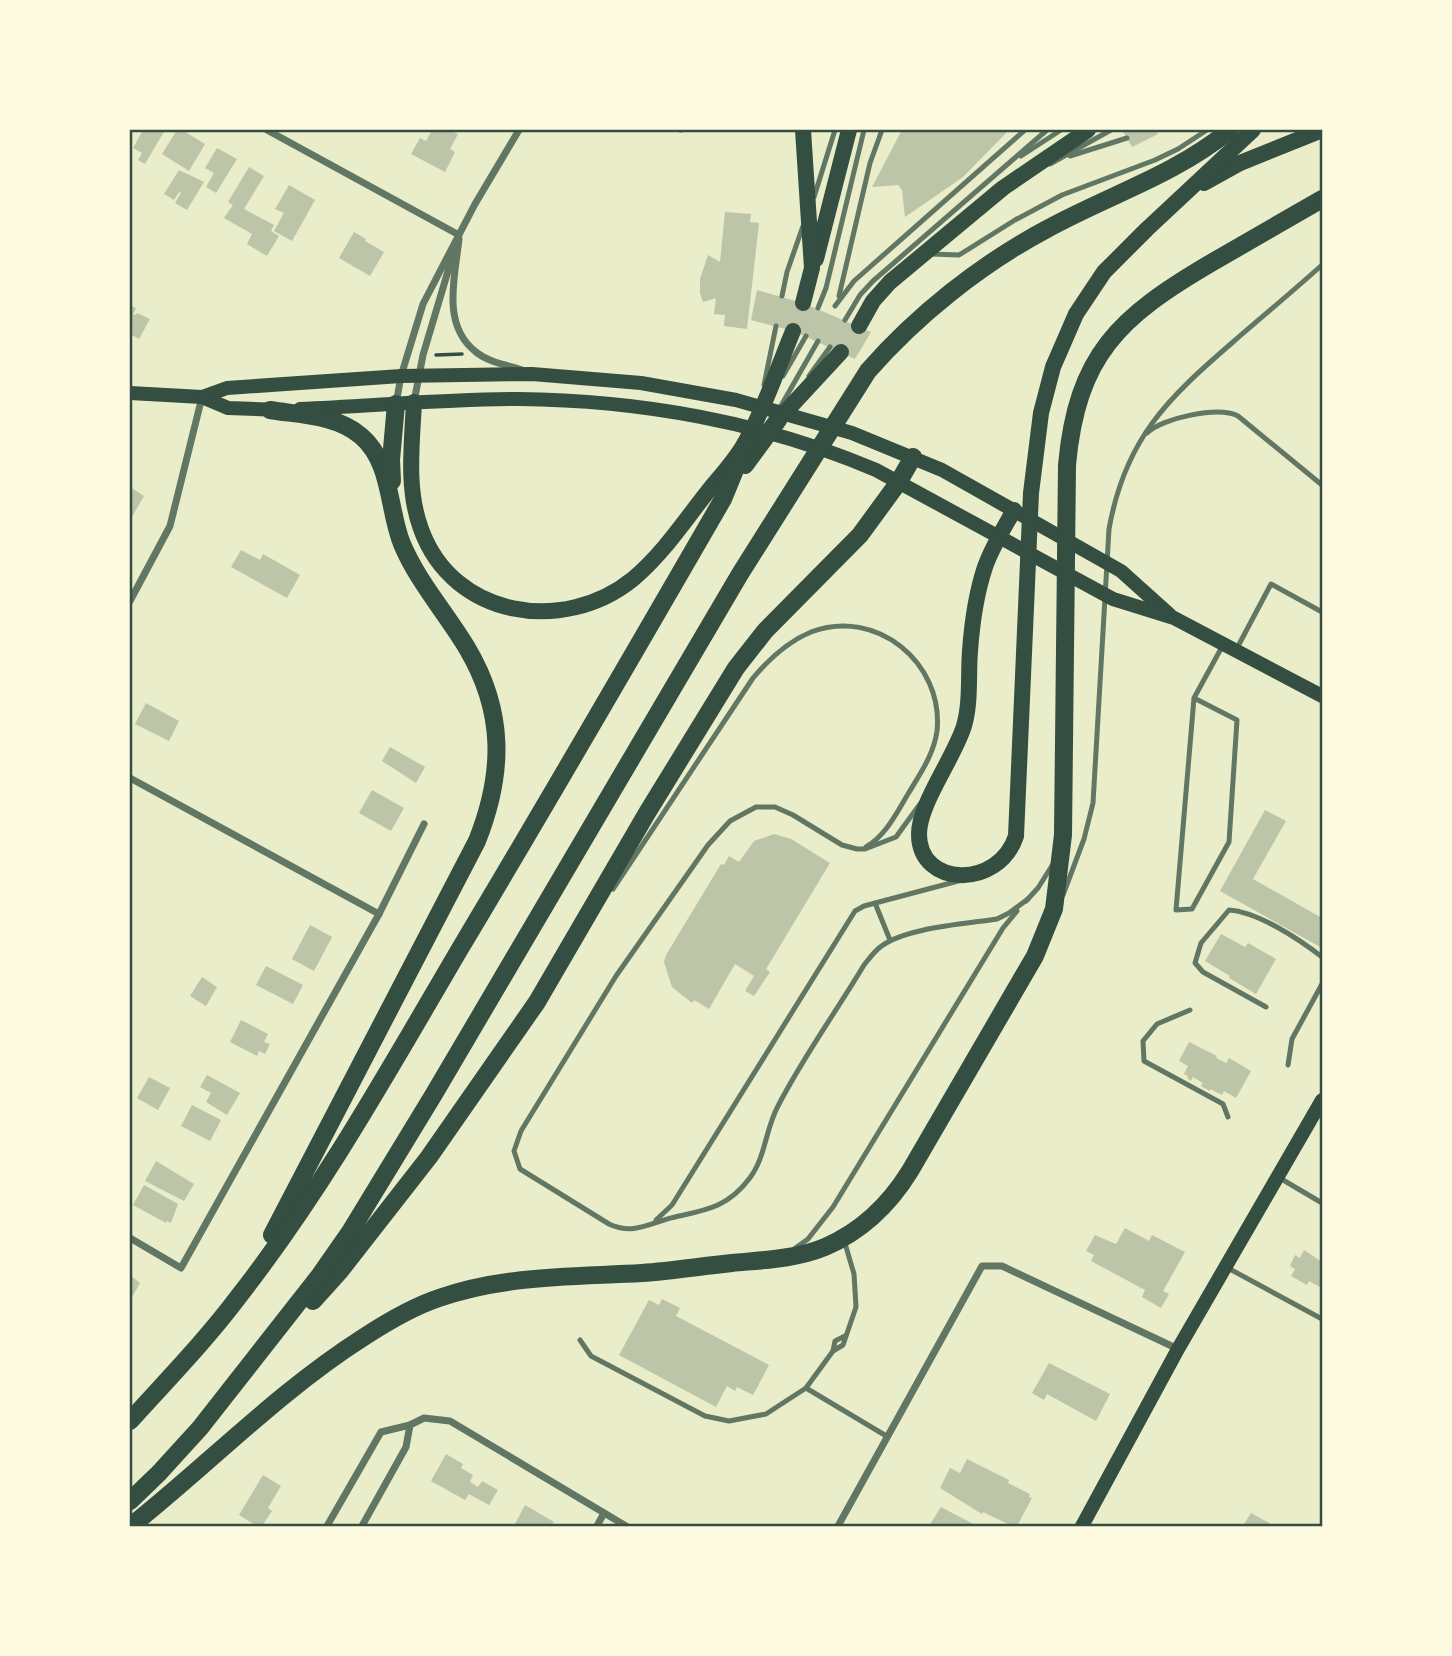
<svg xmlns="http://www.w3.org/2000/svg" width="1452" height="1656" viewBox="0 0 1452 1656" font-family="'Source Serif 4',serif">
  <rect width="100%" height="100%" fill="#e9edc9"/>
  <g fill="#bcc5a7">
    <path d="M143,130h22l-20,34 -7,-4 4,-7 -9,-5z"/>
    <path d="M177,130h5l23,14 -16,27 -27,-17z"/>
    <path d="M432,130h17l9,4 -8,15 5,3 -10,20 -34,-18 9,-16 6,3z"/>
    <path d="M902,130h107l-46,47 -58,40 -3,-27 -4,-5 -26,2z"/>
    <path d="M1122,130h33l3,4 -26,13z"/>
    <path d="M217,148l20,11 -21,34 -10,-6 8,-14 -9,-5z"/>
    <path d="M249,167l15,9 -20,33 30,16 -3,6 8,5 -12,20 -20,-12 5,-10 -28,-16 9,-13 -5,-3z"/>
    <path d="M179,170l25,12 -17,28 -12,-7 6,-10 -2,-1 -5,8 -10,-6z"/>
    <path d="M289,185l26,15 -23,41 -18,-10 10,-18 -9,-4z"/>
    <path d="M725,212l26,2 -1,8 9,1 -12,106 -23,-3 1,-11 -11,-1 2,-16 -13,4 -3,-9v-14l8,-24 12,7z"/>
    <path d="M354,232l12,7 -1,2 19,11 -14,24 -31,-18z"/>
    <path d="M757,290l46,13 68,29 -16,27 -62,-28 -42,-11z"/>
    <path d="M130,305l6,3 -3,6 3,1 1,-2 13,6 -11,20 -9,-5z"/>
    <path d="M130,487l14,9 -14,24z"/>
    <path d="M241,550l19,10 3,-6 37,21 -13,23 -56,-31z"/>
    <path d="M146,703l33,18 -10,20 -34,-17z"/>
    <path d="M390,747l35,20 -9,16 -34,-22z"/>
    <path d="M372,790l32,18 -13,23 -32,-18z"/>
    <path d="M1265,810l21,11 -33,58 69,39v30l-102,-57z"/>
    <path d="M774,834l17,5 39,24 -64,106 4,3 -16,24 -9,-5 9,-15 -19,-12 -26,45 -15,-9 -2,3 -20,-16 -8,-25 2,-7 55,-91 3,1 5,-9 10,6 15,-21z"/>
    <path d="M310,925l22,12 -18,34 -22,-12z"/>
    <path d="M1221,934l24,13 3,-4 28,16 -20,35 -27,-16 1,-2 -25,-15z"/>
    <path d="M266,966l37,19 -10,19 -37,-19z"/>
    <path d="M202,977l15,10 -11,19 -16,-10z"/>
    <path d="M241,1020l27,14 -4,8 6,2 -5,10 -6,-3 -2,5 -27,-14z"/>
    <path d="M1189,1042l28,14 -1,2 10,5 3,-5 22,13 -15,27 -12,-7 -2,4 -12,-6v2l-9,-5 2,-3 -10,-6 -2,4 -4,-3 1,-2 -4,-2 4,-8 -9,-5z"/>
    <path d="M207,1075l33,18 -13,22 -21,-13 5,-9 -11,-6z"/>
    <path d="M149,1077l21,11 -12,22 -21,-12z"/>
    <path d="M192,1105l29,15 -11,21 -29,-15z"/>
    <path d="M156,1161l38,23 -10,17 -39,-20z"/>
    <path d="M144,1185l34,19 -7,19 -4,-2 -1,2 -33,-18z"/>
    <path d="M1125,1228l24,13 3,-6 33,17 -22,39 6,3 -8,14 -19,-11 3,-7 -54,-29 3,-6 -8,-4 9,-16 21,9z"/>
    <path d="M1304,1250l18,12v26l-13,-7 -2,4 -16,-9 4,-7 -5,-3 5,-11 5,3z"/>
    <path d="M130,1275l10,8 -10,18z"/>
    <path d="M662,1299l18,9 -4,8 93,49 -16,30 -16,-8 -2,4 -8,-5 -11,21 -97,-52 30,-55 10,5z"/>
    <path d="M1049,1363l61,31 -14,27 -49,-27 -3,6 -12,-7z"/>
    <path d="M446,1454l17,10 -2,4 12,7 -3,7 8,5 4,-6 16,9 -9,15 -20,-11 -4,6 -34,-19z"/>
    <path d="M967,1459l42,21 -1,3 22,11 -1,3 3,1 -15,28h-5l-29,-14 -1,2 -42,-26 10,-20 10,5z"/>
    <path d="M263,1475l18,11 -13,22 4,3 -10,15h-5l-18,-11z"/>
    <path d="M525,1505l29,17 -2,3 3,1h-36l-4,-2z"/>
    <path d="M941,1507l36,19h-48z"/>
    <path d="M1251,1513l20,11 -2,2h-26z"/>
  </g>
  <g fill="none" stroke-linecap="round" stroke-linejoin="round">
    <path stroke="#344e41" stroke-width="3.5" d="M436,355l26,-1"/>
    <g stroke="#617663" stroke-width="5">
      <path d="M680,130h1"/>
      <path d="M1021,156l40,-26"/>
      <path d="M1070,156l57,-18"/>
      <path d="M1050,164l61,-34"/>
      <path d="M814,197l21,-67"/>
      <path d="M931,254l28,1 56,-35 47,-25 93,-35 23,-11 29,-19"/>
      <path d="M782,296l5,-24 16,-46"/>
      <path d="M839,296l31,-133 12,-33"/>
      <path d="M835,306l19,-25 171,-151"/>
      <path d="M818,308l8,-20 38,-158"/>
      <path d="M845,320l15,-25 13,-14 174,-151"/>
      <path d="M783,376l23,-40"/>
      <path d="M809,376l21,-29"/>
      <path d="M764,385l12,-59"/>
      <path d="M778,411l40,-70"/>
      <path d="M1147,433c15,-15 71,-27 91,-17l84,69"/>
      <path d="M1236,650l35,-66 51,28"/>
      <path d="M1194,698l43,22 -8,122 -37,67 -16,1 18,-212 29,-53"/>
      <path d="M920,804l-24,33 -31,12h-8l-15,-4 -49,-30 -18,-8h-19l-26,14 -22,24 -92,131 -95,155 -7,20 6,18 89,55c25,12 42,-2 66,-7 31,-7 53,-10 74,-38 17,-22 16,-49 29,-73 25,-49 58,-94 86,-141 5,-6 9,-12 15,-17 23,-20 86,-24 118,-29l12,-6 19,-14"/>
      <path d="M613,889l140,-211c16,-19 34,-36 58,-46 65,-25 133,31 126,99 -3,23 -17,43 -29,63 -12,20 -22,41 -42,53"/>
      <path d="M1063,895l21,-56 9,-36 16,-274c16,-90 58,-130 124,-187 30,-26 60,-51 89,-77"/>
      <path d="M1026,901l12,-13 15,-24"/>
      <path d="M875,903l15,37"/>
      <path d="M1266,1007l-63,-35 -8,-9 6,-20 28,-33c29,2 70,29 93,47"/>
      <path d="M1190,1010l-33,14 -14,17 1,20 79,43 5,13"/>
      <path d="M1288,1065l4,-26 30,-55"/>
      <path d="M1278,1177l44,26"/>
      <path d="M656,1220l16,-15 183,-294 9,-5 98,-26"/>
      <path d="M794,1249l14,-10 25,-32 170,-279 14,-17"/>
      <path d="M1226,1267l96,52"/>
      <path d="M580,1340l11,16 114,60 24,5 37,-7 40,-26 27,-37 10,-6 13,-38 -2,-33 -10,-34"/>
      <path d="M833,1351l2,-10 10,-5"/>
      <path d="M806,1388l82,49"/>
    </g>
    <g stroke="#617663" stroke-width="7">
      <path d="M267,130l192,105"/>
      <path d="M459,239c-4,38 -18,86 17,113 12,10 31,13 46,18"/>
      <path d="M414,402l9,-47 31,-104"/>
      <path d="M396,404l5,-28 22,-72 52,-100 44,-74"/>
      <path d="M130,601l40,-75 32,-129"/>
      <path d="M130,778l249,136"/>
      <path d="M130,1238l51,30 198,-354 45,-90"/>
      <path d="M327,1526l54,-94 29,-7 14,-7 26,3 176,105"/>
      <path d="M362,1526l44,-79 4,-22"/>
      <path d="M597,1526l7,-13"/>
      <path d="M838,1526l144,-260h20l176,83"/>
    </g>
    <g stroke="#344e41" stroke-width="14">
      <path d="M130,393l72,4 25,-9 174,-12 131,-2 109,9 95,17 116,33 90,37 179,101 49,44"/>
      <path d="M202,397l26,11 52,2"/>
      <path d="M300,409c72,-3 145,-10 218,-10 121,1 246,23 358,71l237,129 61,19 148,78"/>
      <path d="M1082,1526l96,-177 144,-249"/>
    </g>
    <g stroke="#344e41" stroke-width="16">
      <path d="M1204,183l36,-20 82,-33"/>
      <path d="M816,259l33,-129"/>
      <path d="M803,303l9,-35 -9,-138"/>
      <path d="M859,326l14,-25 17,-19 113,-94 85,-58"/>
      <path d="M414,402c-2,42 -8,87 7,127 32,89 143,106 212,50 30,-25 52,-59 76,-89 13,-16 29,-33 38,-51 19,-34 31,-72 46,-108"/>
      <path d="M778,420l63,-68"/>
      <path d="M1014,510c-10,18 -22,37 -29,57 -9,27 -13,56 -15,84 -2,25 1,51 -6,75 -10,32 -45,78 -45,108 0,54 80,55 97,2l15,-343 10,-80 12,-46 23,-53 28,-42 43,-43 106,-99"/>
    </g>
    <g stroke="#344e41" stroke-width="18">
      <path d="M270,410c31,5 67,5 91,26 31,26 27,74 41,108 16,38 44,69 65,104 38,64 37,125 10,193l-205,394"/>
      <path d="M745,465l33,-45"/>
      <path d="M392,481l-1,-21 5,-56"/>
      <path d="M313,1301l27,-30 89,-114 108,-155 110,-189 89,-145 29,-37 95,-96 38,-52 15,-26"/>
      <path d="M130,1421c37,-41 76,-81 109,-125 85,-109 152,-230 222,-349 89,-149 176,-299 262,-448l23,-56"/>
      <path d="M130,1501l29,-28 41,-45 120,-153 30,-43 84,-138 306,-520 128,-203c49,-56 113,-107 179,-142 64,-35 126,-53 183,-99"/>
      <path d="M131,1526c78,-62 148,-135 233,-189 23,-15 48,-30 75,-39 65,-23 135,-21 203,-25 30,-2 60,-7 90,-10 31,-3 64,-4 93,-16 37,-16 64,-42 85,-76l125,-215 19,-47 9,-74 4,-370c10,-110 52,-148 144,-202 37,-21 74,-43 111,-64"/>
    </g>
  </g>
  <rect width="1452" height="1656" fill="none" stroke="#fefae0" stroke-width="262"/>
  <rect x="131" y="131" width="1190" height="1394" fill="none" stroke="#344e41" stroke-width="2.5"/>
</svg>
